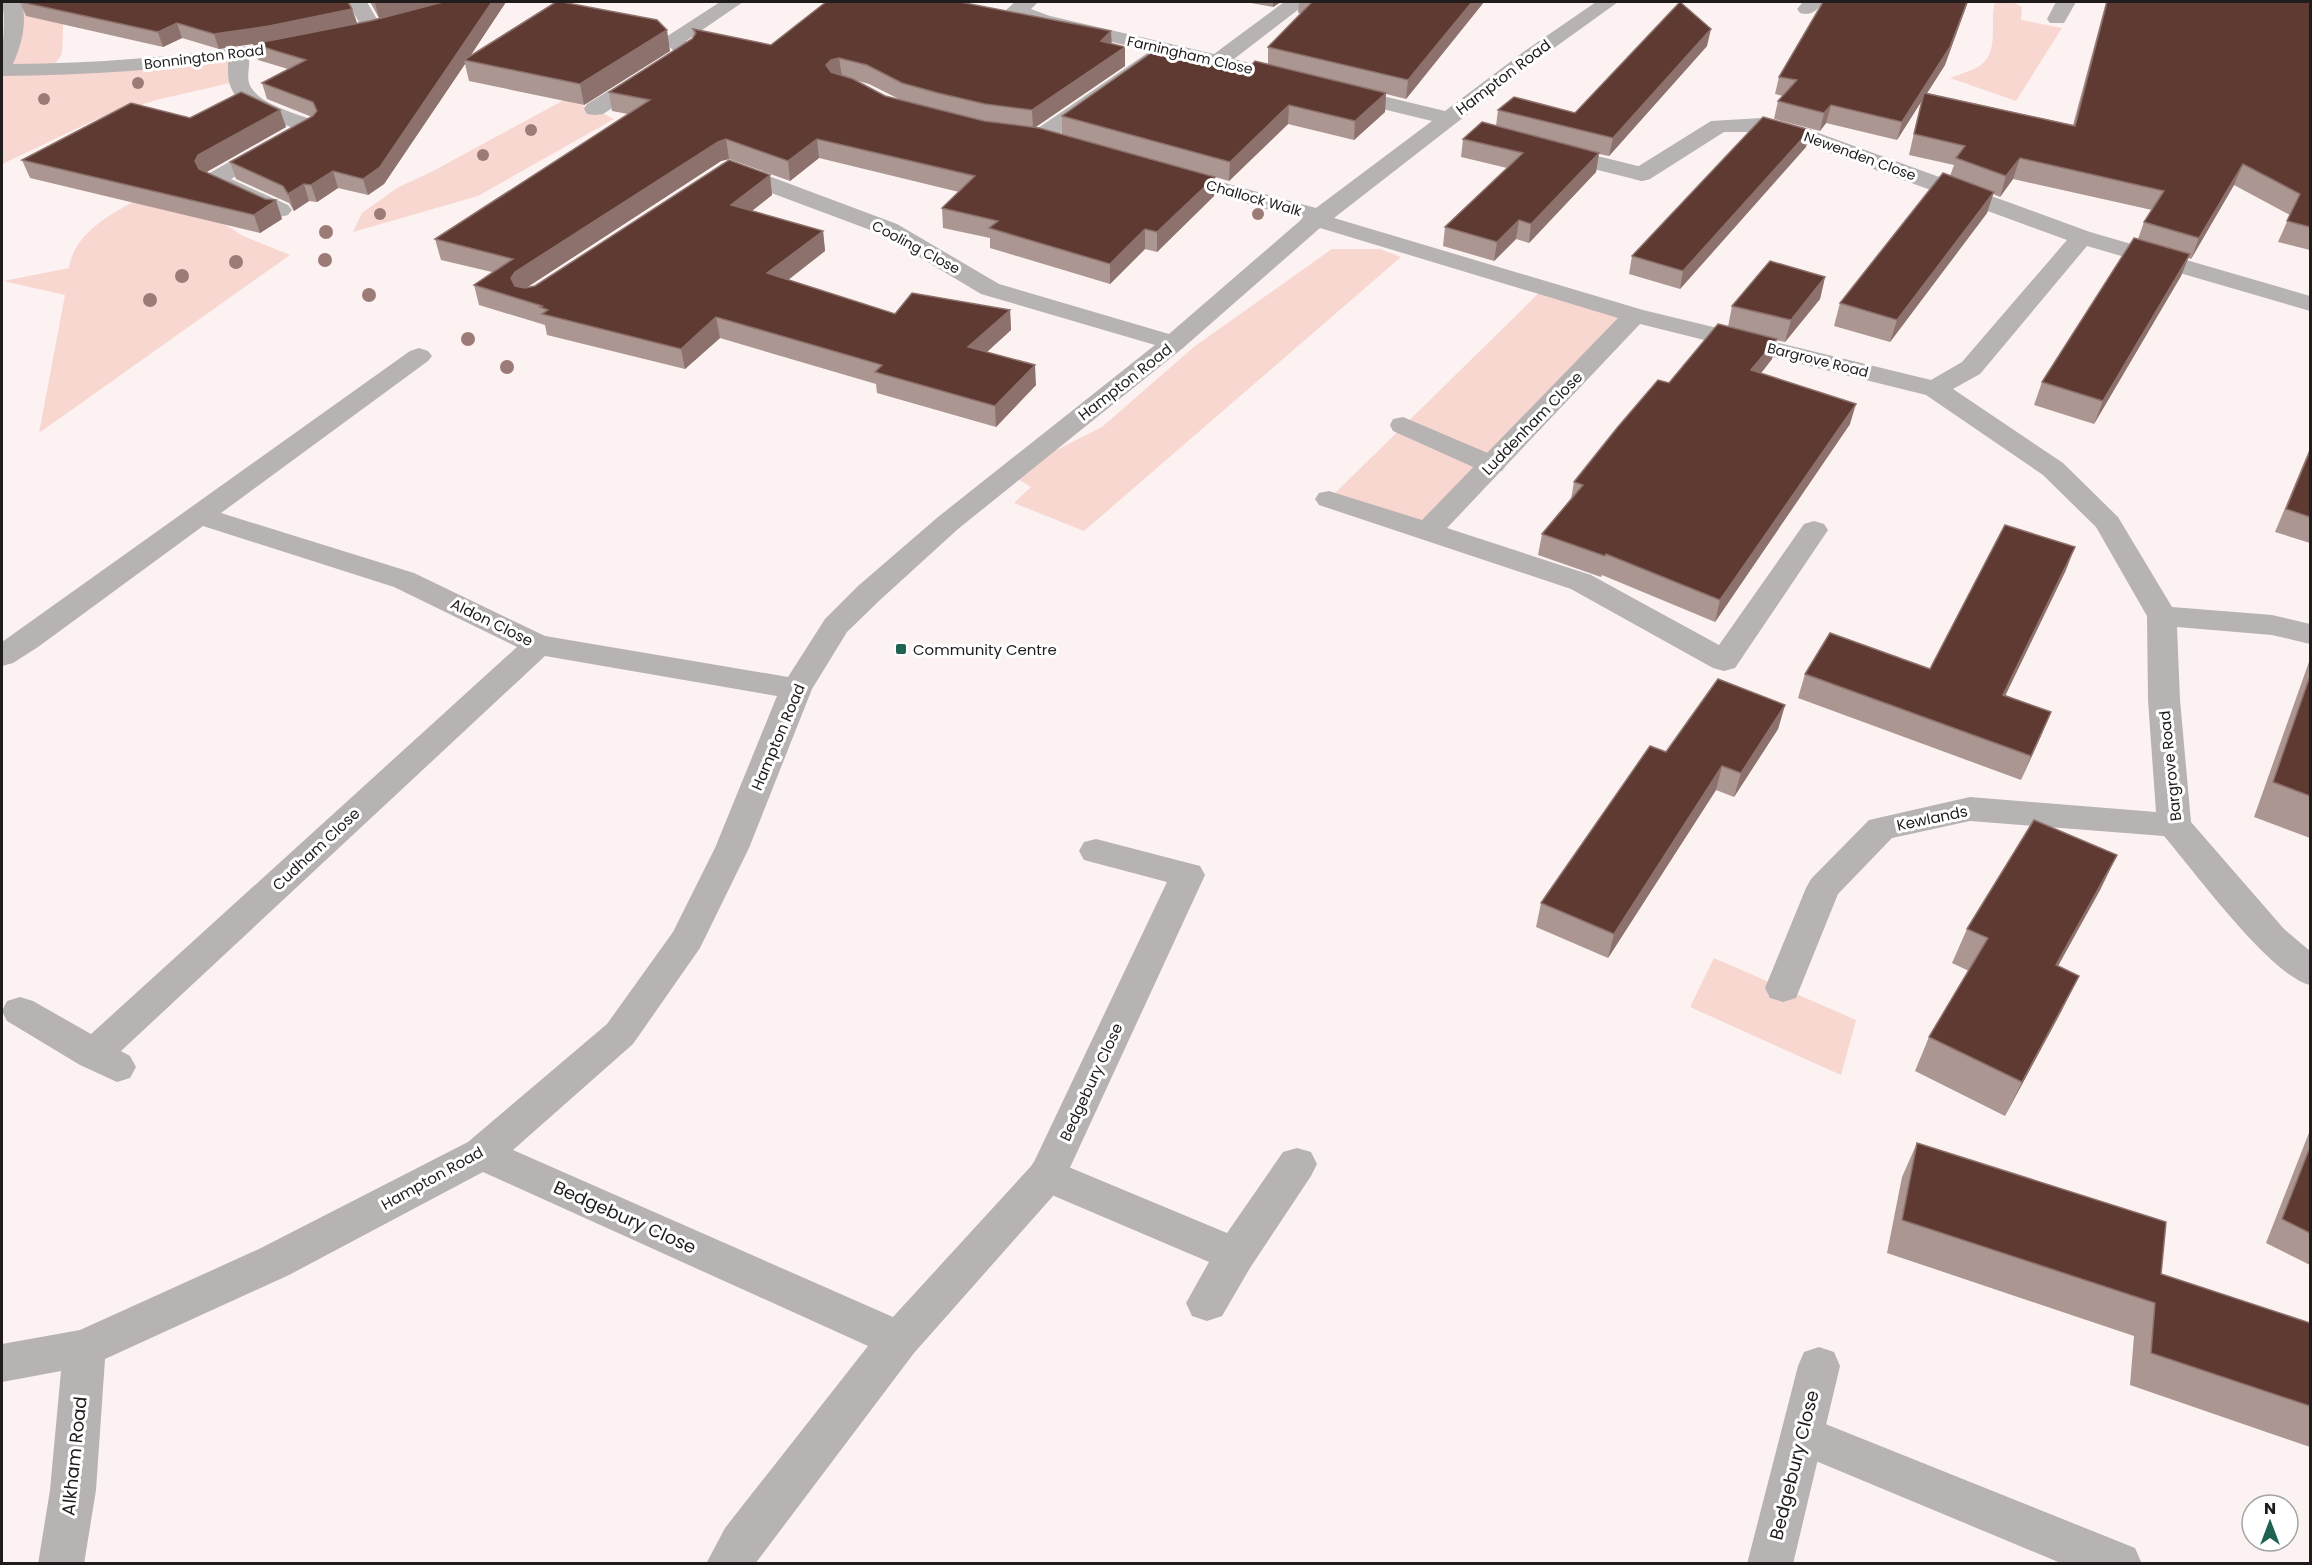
<svg xmlns="http://www.w3.org/2000/svg" width="2312" height="1565" viewBox="0 0 2312 1565" font-family="Poppins,sans-serif">
  <rect width="100%" height="100%" fill="#fbf2f1"/>
  <g fill="#f9d7d1">
    <path d="M12,2h52l-2,52 -11,15 188,-14v26l-83,19 -61,20 -93,44v-100l6,-12z"/>
    <path d="M1995,2h18l9,5 -1,13 41,8 -46,73 -66,-23c10,-4 22,-7 31,-13 19,-14 8,-44 14,-63z"/>
    <path d="M564,100l31,9 19,10 -136,77 -125,36 9,-19 35,-25 36,-17z"/>
    <path d="M164,186l79,50 47,19 -251,178 26,-138 -62,-14 66,-13c6,-43 61,-63 95,-82z"/>
    <path d="M1332,249h48l21,8 -317,274 -70,-28 17,-16 -22,-13 93,-47 93,-81z"/>
    <path d="M1545,287l90,28 -207,216 -99,-32z"/>
    <path d="M1714,958l142,62 -15,55 -151,-68z"/>
  </g>
  <g fill="none" stroke-linecap="round" stroke-linejoin="round">
    <g fill="#b6b3b2" fill-rule="evenodd">
      <path d="M720,2h23l-57,39 11,11 -3,4 -91,58 -8,1 -8,-1 -3,-5 3,-5 87,-53 -11,-10 3,-4z"/>
      <path d="M1803,2h20c-7,9 -11,14 -23,11l-3,-4z"/>
      <path d="M1166,43l7,2 3,4 -3,4 -126,90 -8,2 -8,-2 -3,-5 3,-5 128,-88z"/>
      <path d="M239,49l7,2c7,9 0,21 3,32 7,21 49,31 68,38l3,5 -3,5 -86,48 57,26 4,5 -4,5 -8,2 -8,-2 -66,-30 -3,-5 3,-5 85,-48c-28,-10 -65,-22 -63,-58 0,-7 0,-13 4,-18z"/>
      <path d="M1553,145l97,24 3,5 -3,5 -8,2 -97,-24 -3,-5 3,-5z"/>
      <path d="M1403,417l99,42 4,6 -4,6 -10,2 -10,-2 -89,-40 -3,-6 3,-6z"/>
      <path d="M1814,521l10,3 4,6 -93,138 -11,3 -11,-3 -142,-79 -5,-7 5,-7 10,-2 10,2 128,70 85,-121z"/>
      <path d="M1297,1148l14,4 6,12 -6,12 -61,92 -28,48 -15,5 -15,-5 -6,-13 23,-41 -176,-75 -6,-12 6,-12 14,-5 180,75 56,-81z"/>
      <path d="M1803,1415l332,133 7,16h-79l-276,-115 -6,-14 6,-14z"/>
    </g>
    <g fill="#b6b3b2" fill-rule="evenodd">
      <path d="M2,2h20c5,22 0,41 -9,62 97,-1 192,-9 288,-27l7,2 3,4 -3,4 -7,2c-99,19 -198,26 -299,27 -2,-24 5,-49 0,-74z"/>
      <path d="M347,2h20l15,26 -3,4h-14z"/>
      <path d="M1015,2h23l-7,7 19,7 164,38 70,-52h22l-3,4 -69,53 64,16 4,4 -4,4 -7,2 -254,-61 -28,-10 -3,-4z"/>
      <path d="M1596,2h22l-82,59 -202,157 309,92 288,70 31,-18 105,-122 -270,-99 -36,-9h-37l-74,47 -8,2 -8,-2 -3,-5 3,-5 77,-48 50,-3 52,13 277,101 220,64v15l-223,-65 -107,128 -27,15 110,74 55,54 54,90 100,8 38,9v20l-38,-9 -95,-8 3,73 11,122 93,107 26,22v34c-40,-10 -116,-114 -146,-149l-194,-15 -78,17 -54,56 -42,104 -13,4 -13,-4 -5,-10 41,-100 5,-9 58,-59 101,-23 186,15 -8,-112 -1,-84 -51,-89 -53,-52 -117,-80 -286,-71 -193,204 144,47 5,7 -5,7 -10,2 -10,-2 -252,-84 -4,-6 4,-6 10,-2 93,29 196,-202 -298,-90 -137,120 -225,181 -78,71 -33,32 -35,57 -63,159 -49,100 -67,96 -120,106 380,167 140,-153 134,-282 -83,-22 -5,-9 5,-9 12,-3 104,27 5,9 -144,312 -147,166 -159,211h-49l19,-36 143,-182 -385,-174 -194,103 -184,84 -9,131 -12,74h-46l12,-74 11,-119 -59,11v-38l78,-14 179,-81 209,-107 139,-118 66,-92 42,-84 62,-152 -232,-40 -424,395 9,5 6,11 -6,11 -13,4 -37,-17 -73,-44 -5,-10 5,-10 13,-4 13,4 58,33 426,-387 -123,-60 -191,-61 -165,121 -25,16 -11,3v-24l408,-291 9,-3 9,3 4,5 -4,5 -207,152 193,60 131,63 243,41 37,-58 33,-33 80,-69 217,-172 -174,-51 -100,-60 -160,-60 -3,-5 3,-5 8,-2 8,2 160,60 102,60 170,50 133,-115 -140,-39 -3,-5 3,-5 8,-2 146,40 116,-87 -99,-24 -3,-5 3,-5 8,-1 104,25 77,-58z"/>
      <path d="M2056,2h20l-12,21h-14l-3,-4z"/>
      <path d="M1819,1347l15,5 6,14 -47,198h-46l51,-198 6,-14z"/>
    </g>
  </g>
  <g fill="#9c7b76">
    <circle cx="138" cy="83" r="6"/>
    <circle cx="44" cy="99" r="6"/>
    <circle cx="531" cy="130" r="6"/>
    <circle cx="483" cy="155" r="6"/>
    <circle cx="380" cy="214" r="6"/>
    <circle cx="1258" cy="214" r="6"/>
    <circle cx="326" cy="232" r="7"/>
    <circle cx="325" cy="260" r="7"/>
    <circle cx="236" cy="262" r="7"/>
    <circle cx="182" cy="276" r="7"/>
    <circle cx="369" cy="295" r="7"/>
    <circle cx="150" cy="300" r="7"/>
    <circle cx="468" cy="339" r="7"/>
    <circle cx="507" cy="367" r="7"/>
  </g>
  <g fill="#ac9692" fill-rule="evenodd">
    <path d="M20,2l332,7 5,14 22,-5 -9,-16h136l-36,54 200,-5 -86,54 -115,-24 -4,-17 -81,120 -16,11 -30,-7 -21,14 -8,-1 -15,10 -5,-8 -53,-24 -6,-17 82,-45 -45,-18 -5,-16 26,-14 -30,-9 -5,-16 16,-3 -50,8 -37,-11 -19,9 -137,-31z"/>
    <path d="M1245,2h36l-8,5z"/>
    <path d="M1299,2h185l-78,97 -20,-5 -1,18 -31,28 -66,-16 -59,57 -14,-4 -1,19 -57,56 -12,-3 -35,35 -120,-36v-10l-47,-10 -1,-20 17,-16 -140,-34 -29,23 -61,-22 -8,2 -194,126 8,-1 235,-111 2,20 -20,16 71,20 2,20 -37,29 107,34 115,-4 1,20 -24,22 49,33 -40,42 -119,-34 -1,-9 -156,-46 -35,31 -138,-34 -2,-10 -66,-20 -5,-20 18,-13 -51,-12 -6,-21 193,-125 -16,-3 -3,-19 83,-53 2,-2 -1,-8 78,16 341,-1 13,3v19l-90,61 27,7v-18l183,-44 23,-8v-17l33,-34h-3zM855,80l14,4 34,17 -18,-5z"/>
    <path d="M2106,2h204v248l-32,-8 12,-27 -56,-30 -43,74 -3,-1 -7,18 -87,148 -60,-19 8,-23 96,-143 6,-17 8,-12 -139,-31 -13,18 -7,-3 -6,19 -97,129 -56,-16 6,-23 110,-127 4,-11 -45,-10 12,-53 -24,38 -71,-17 -6,8 -46,-12 4,-18 5,-5 -8,-2 4,-17 166,-12 -18,28 146,32z"/>
    <path d="M1707,46l-98,110 -10,-2 -3,18 -67,71 -13,-4 -22,22 -51,-15 2,-19 62,-59 -46,-11 2,-18 33,-13 2,-16 77,3z"/>
    <path d="M280,110l6,17 -80,45 76,47 -22,14 -230,-55 -8,-18 168,-42z"/>
    <path d="M1806,147l-126,142 -51,-15 3,-18z"/>
    <path d="M1825,277l-5,22 -35,43 -9,-2 -4,19 -11,14 89,51 -135,198 -113,-47 -1,2 -63,-22 4,-21 29,-35 3,-17 95,-99 59,-56 4,-21z"/>
    <path d="M2310,448v95l-35,-11z"/>
    <path d="M2066,570l-61,125 46,17 -30,68 -223,-82 7,-24 125,-5z"/>
    <path d="M2310,659v179l-56,-21z"/>
    <path d="M1785,705l-7,24 -44,68 -18,-7 -108,168 -72,-31 5,-24 125,-151z"/>
    <path d="M2117,855l-17,35 -42,76 4,44 -57,106 -90,-45 14,-34 40,-66 -17,-8 15,-34z"/>
    <path d="M2310,1130v135l-44,-22z"/>
    <path d="M1917,1143l244,131 149,49v124l-180,-62 4,-49 -247,-83 15,-76z"/>
  </g>
  <g fill="#8d716c">
    <path d="M380,2h65l-66,16 -4,-15z"/>
    <path d="M492,2h14l-39,59 -3,-1 1,4 -81,120 -16,11 -5,-16z"/>
    <path d="M1273,2h8l-8,5z"/>
    <path d="M1472,2h12l-78,97 2,-19z"/>
    <path d="M1967,2h1l-23,63 -23,36 2,-8 -3,9 -24,38 5,-18z"/>
    <path d="M352,9l5,14 -83,18 -55,8 -5,-15z"/>
    <path d="M177,23l5,15 -19,9 -5,-15z"/>
    <path d="M1711,29l-4,17 -98,110 4,-18z"/>
    <path d="M667,30l3,21 -86,54 -4,-21z"/>
    <path d="M1111,31l1,19 -11,-9z"/>
    <path d="M1125,47v19l-92,63 -1,-19z"/>
    <path d="M839,58l3,19 -9,2 -7,-14 5,-5z"/>
    <path d="M1386,93l-1,19 -31,28 1,-19z"/>
    <path d="M1289,105l-1,19 -59,57 1,-19z"/>
    <path d="M1831,105l-5,18 -6,8 4,-18z"/>
    <path d="M280,110l6,17 -81,46 -4,6 -6,-18 3,-6z"/>
    <path d="M1810,130l-4,17 -126,142 3,-18z"/>
    <path d="M726,139l3,20 -8,2 -201,131 -4,6 -5,-20 4,-6 203,-130z"/>
    <path d="M817,139l2,19 -29,23 -2,-20z"/>
    <path d="M1599,153l-3,19 -67,71 2,-19z"/>
    <path d="M2020,158l-7,21 -13,18 6,-21z"/>
    <path d="M2243,164l-9,21 -43,74 8,-21z"/>
    <path d="M333,171l5,17 -21,14 -6,-17z"/>
    <path d="M770,175l2,20 -38,30 -3,-20z"/>
    <path d="M1215,177l-1,19 -57,56v-20z"/>
    <path d="M304,184l5,17 -15,10 -6,-17z"/>
    <path d="M1994,192l-7,21 -97,129 7,-22z"/>
    <path d="M276,200l6,19 -22,14 -6,-18z"/>
    <path d="M1519,220l-3,19 -22,22 3,-19z"/>
    <path d="M1145,229v20l-35,35v-20z"/>
    <path d="M823,231l2,20 -55,43 -3,-21z"/>
    <path d="M2190,254l-9,22 -87,148 9,-23z"/>
    <path d="M1825,277l-5,22 -35,43 6,-22z"/>
    <path d="M1010,310l1,20 -42,38 -1,-21z"/>
    <path d="M716,317l4,21 -35,31 -4,-20z"/>
    <path d="M1777,339l-5,20 -25,32 4,-21z"/>
    <path d="M1035,365l1,20 -40,42 -1,-21z"/>
    <path d="M1856,404l-6,20 -135,198 5,-22z"/>
    <path d="M2075,547l-9,23 -72,149 9,-24z"/>
    <path d="M1785,705l-7,24 -44,68 7,-24z"/>
    <path d="M2051,712l-10,24 -20,44 10,-24z"/>
    <path d="M1722,766l-6,24 -108,168 6,-24z"/>
    <path d="M2117,855l-17,35 -61,110 17,-35z"/>
    <path d="M2079,976l-17,34 -57,106 17,-34z"/>
  </g>
  <g fill="#5e3a33" stroke="#8d716c" stroke-width="1.5">
    <path d="M21,2h327l4,7 -83,17 -55,8 -37,-11 -19,9z"/>
    <path d="M443,2h49l-112,165 -17,12 -30,-8 -22,14 -7,-1 -16,10 -5,-8 -53,-24 83,-46 4,-5 -4,-9 -51,-19 44,-23 -53,-16 117,-23z"/>
    <path d="M556,2h6l95,18 10,10 -87,54 -116,-24z"/>
    <path d="M826,2h134l151,29 -10,10 24,6 -93,63 -47,-6 -47,-11 -36,-10 -35,-18 -28,-7 -8,2 -5,5 5,7 22,7 32,17 99,25 55,7 176,49 -58,55 -12,-3 -35,35 -121,-36 9,-7 -56,-13 33,-32 -158,-37 -29,22 -62,-22 -8,3 -203,130 -4,6 4,8 10,2 10,-2 194,-126 41,15 -39,30 92,26 -56,42 128,41 17,-21 98,17 -42,37 67,18 -40,41 -120,-34 7,-7 -166,-48 -35,32 -139,-35 6,-4 -8,-3 2,-1 -68,-21 39,-26 -78,-20 215,-139 -41,-8 83,-53 4,-6 -3,-4 78,16z"/>
    <path d="M1312,2h160l-64,78 -140,-33z"/>
    <path d="M1680,2l31,27 -98,109 -115,-28 16,-13 61,16z"/>
    <path d="M1823,2h144l-17,45 -48,75 -71,-17 -7,8 -46,-12 19,-21 -18,-3z"/>
    <path d="M2107,2h203v225l-23,-6 13,-27 -57,-30 -44,74 -55,-16 20,-31 -144,-33 -14,18 -50,-18 9,-12 -51,-12 10,-41 151,33z"/>
    <path d="M1151,53l94,19 10,-11 131,32 -31,28 -66,-16 -59,57 -168,-46z"/>
    <path d="M241,92l39,18 -82,45 -3,6 4,8 66,30 11,1 -22,15 -232,-55 109,-57 59,15z"/>
    <path d="M1763,117l47,13 -127,141 -51,-15z"/>
    <path d="M1482,122l117,31 -68,71 -12,-4 -22,22 -52,-15 78,-74 -60,-14z"/>
    <path d="M1943,173l51,19 -97,128 -57,-17z"/>
    <path d="M2134,238l56,16 -87,147 -61,-19z"/>
    <path d="M1770,261l55,16 -34,43 -59,-14z"/>
    <path d="M1718,324l59,15 -26,31 105,34 -136,196 -114,-46 -1,2 -63,-22 41,-49 -9,-3 43,-54 41,-48 11,3z"/>
    <path d="M2310,451v66l-24,-8z"/>
    <path d="M2005,525l70,22 -72,148 48,17 -20,44 -226,-82 25,-41 100,36z"/>
    <path d="M2310,676v120l-37,-14z"/>
    <path d="M1718,679l67,26 -44,68 -19,-7 -108,168 -73,-31 109,-157 16,6z"/>
    <path d="M2034,820l83,35 -61,110 23,11 -57,106 -93,-45 59,-99 -21,-9z"/>
    <path d="M1917,1143l249,79 -5,52 149,49v83l-159,-53 4,-50 -253,-83z"/>
    <path d="M2310,1147v86l-28,-14z"/>
  </g>
  <rect fill="#206251" stroke="#fff" stroke-width="2" x="895" y="643" width="12" height="12" rx="3"/>
  <g text-anchor="middle" dominant-baseline="central" stroke-width="6" stroke-linejoin="round" paint-order="stroke">
    <g font-size="14" fill="#1f1c1b" stroke="#fff">
      <text transform="translate(1190 55) rotate(13)">Farningham Close</text>
      <text transform="translate(204 57) rotate(-7)">Bonnington Road</text>
      <text transform="translate(1860 156) rotate(20)">Newenden Close</text>
      <text transform="translate(1254 198) rotate(16)">Challock Walk</text>
      <text transform="translate(916 247) rotate(28)">Cooling Close</text>
      <text transform="translate(1818 360) rotate(14)">Bargrove Road</text>
    </g>
    <g font-size="15" fill="#1f1c1b" stroke="#fff">
      <text transform="translate(1503 77) rotate(-37)">Hampton Road</text>
      <text transform="translate(1125 382) rotate(-38)">Hampton Road</text>
      <text transform="translate(1532 423) rotate(-46)">Luddenham Close</text>
      <text transform="translate(492 622) rotate(26)">Aldon Close</text>
      <text transform="translate(778 737) rotate(-67)">Hampton Road</text>
      <text transform="translate(2170 766) rotate(-96)">Bargrove Road</text>
      <text transform="translate(1932 818) rotate(-12)">Kewlands</text>
      <text transform="translate(316 849) rotate(-43)">Cudham Close</text>
      <text transform="translate(1091 1082) rotate(-65)">Bedgebury Close</text>
      <text transform="translate(432 1178) rotate(-29)">Hampton Road</text>
    </g>
    <g font-size="15" fill="#1f1c1b" stroke="#fff" text-anchor="start">
      <text x="913" y="649">Community Centre</text>
    </g>
    <g font-size="18" fill="#1f1c1b" stroke="#fff">
      <text transform="translate(625 1217) rotate(24)">Bedgebury Close</text>
      <text transform="translate(74 1456) rotate(-84)">Alkham Road</text>
      <text transform="translate(1794 1465) rotate(-76)">Bedgebury Close</text>
    </g>
  </g>
  <rect width="2312" height="1565" fill="none" stroke="#1f1c1b" stroke-width="6"/>
  <g transform="translate(2270 1523)"><circle r="28" fill="#ffffff" stroke="#a5a4a4" stroke-width="1.5"/>
  <path d="M0-4.5L10 22L0 15L-10 22Z" fill="#206251"/>
  <text y="-9" font-size="16" font-weight="bold" text-anchor="middle" fill="#1f1c1b">N</text>
  </g>
</svg>
